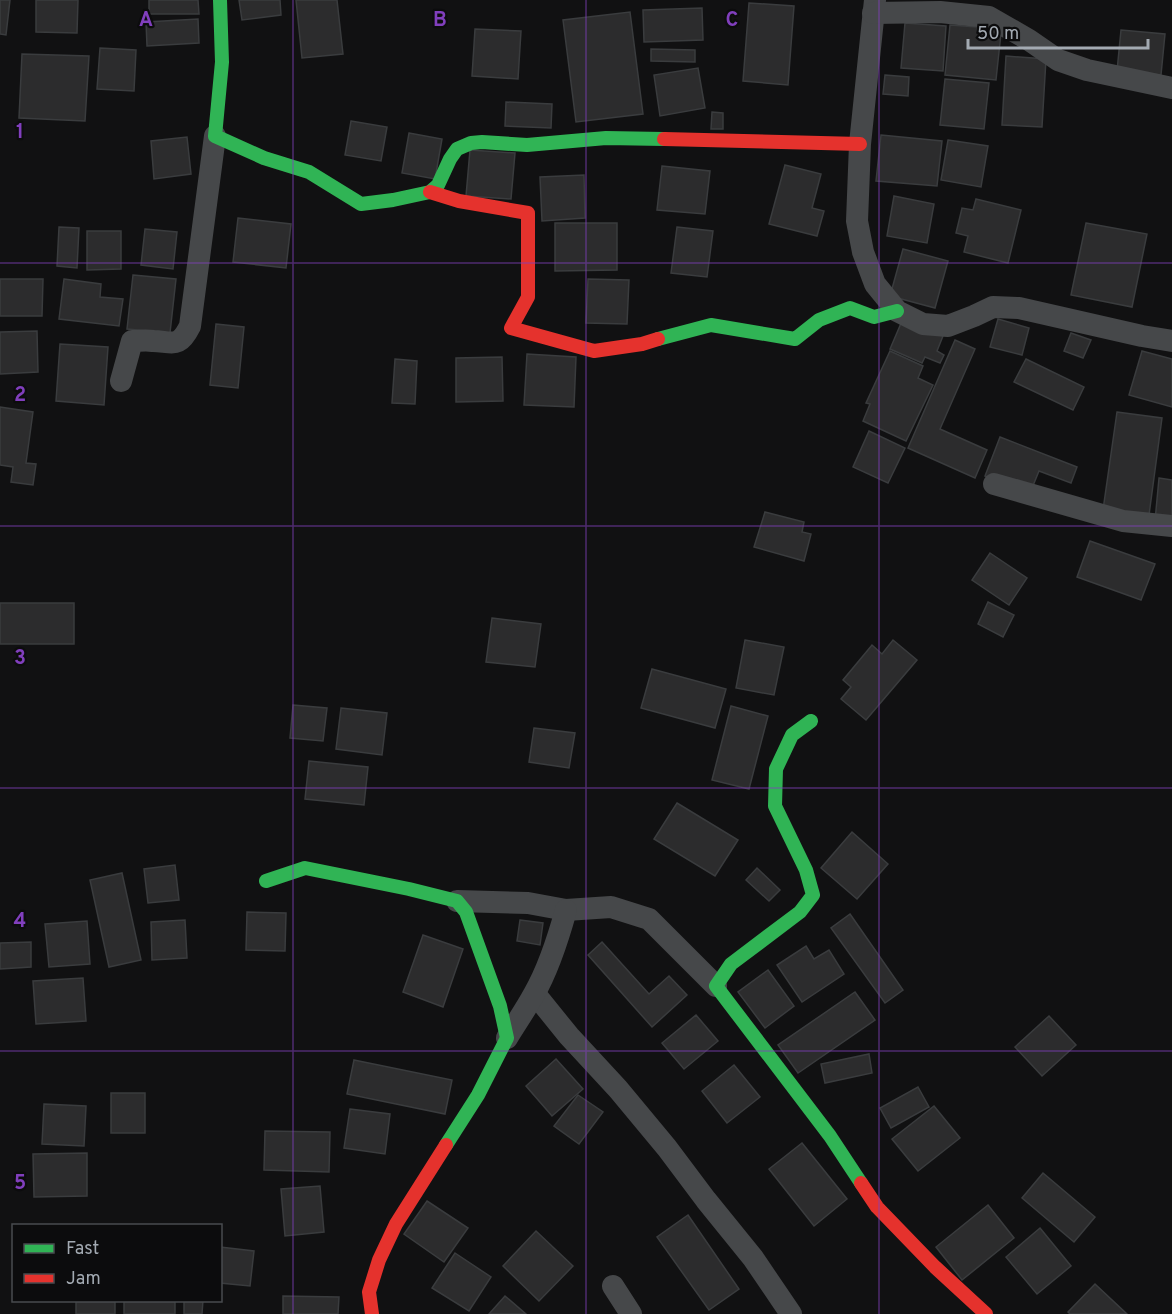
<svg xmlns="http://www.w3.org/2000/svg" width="1172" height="1314" viewBox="0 0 1172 1314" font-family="Overpass,sans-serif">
  <rect width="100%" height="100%" fill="#111112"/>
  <g fill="#2c2c2d" stroke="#3a3c3e" stroke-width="1.5">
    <path d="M0,0h10l-4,35 -6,-1z"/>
    <path d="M36,0h42l-1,33 -41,-1z"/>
    <path d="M149,0h49l1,14h-50z"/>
    <path d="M239,0h41l1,15 -39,5z"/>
    <path d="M296,0h41l6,54 -41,4z"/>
    <path d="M749,3l45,3 -6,79 -45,-4z"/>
    <path d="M702,8l1,32 -59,2 -1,-32z"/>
    <path d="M630,12l13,102 -67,8 -13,-102z"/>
    <path d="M198,19l1,24 -52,3 -1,-24z"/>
    <path d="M905,23l41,3 -3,45 -42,-3z"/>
    <path d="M950,25l27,2v4l24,2 -5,47 -51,-5z"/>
    <path d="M475,29l46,2 -3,48 -46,-3z"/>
    <path d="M1121,30l44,4 -4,41 -44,-4z"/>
    <path d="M100,48l36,2 -2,41 -37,-2z"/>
    <path d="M651,49l44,1v12l-44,-1z"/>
    <path d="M22,54l67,2 -4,65 -66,-3z"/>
    <path d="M1006,56l40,3 -4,68 -40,-2z"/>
    <path d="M698,68l7,40 -45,8 -6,-41z"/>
    <path d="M885,75l24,2 -1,19 -25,-2z"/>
    <path d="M945,79l44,4 -5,46 -44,-4z"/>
    <path d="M506,102l46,2 -1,24 -46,-2z"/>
    <path d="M712,112l11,1v16h-12z"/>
    <path d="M351,121l36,6 -6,34 -36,-6z"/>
    <path d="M409,133l33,6 -7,40 -33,-6z"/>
    <path d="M881,135l61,6 -5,45 -61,-5z"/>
    <path d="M187,137l4,37 -37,5 -3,-38z"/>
    <path d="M948,140l40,6 -7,41 -40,-7z"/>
    <path d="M470,150l45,3 -4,46 -45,-3z"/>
    <path d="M785,165l36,9 -9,34 12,3 -7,25 -48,-12z"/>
    <path d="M662,166l48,5 -5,43 -48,-4z"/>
    <path d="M584,175l1,43 -43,3 -2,-44z"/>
    <path d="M894,196l40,8 -7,39 -40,-7z"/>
    <path d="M976,199l45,11 -13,53 -44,-11 4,-16 -12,-3 6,-25 11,2z"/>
    <path d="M238,218l53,6 -5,44 -53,-6z"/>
    <path d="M555,223h62v47l-62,1z"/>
    <path d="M1086,223l61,11 -15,73 -61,-12z"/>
    <path d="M59,227l20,1 -2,40 -20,-2z"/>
    <path d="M677,227l36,4 -6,46 -36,-4z"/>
    <path d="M145,229l32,3 -4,37 -32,-4z"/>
    <path d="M87,231h34v38l-34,1z"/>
    <path d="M903,249l45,12 -13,47 -45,-12z"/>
    <path d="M133,275l43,4 -6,54 -43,-4z"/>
    <path d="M0,279h43l-1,37h-42z"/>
    <path d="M64,279l37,5 -1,13 23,2 -4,27 -60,-7z"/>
    <path d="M588,279l41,1 -2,44 -41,-1z"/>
    <path d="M998,319l31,9 -7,27 -32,-8z"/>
    <path d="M902,321l41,15 -6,15 7,4 -4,8 -15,-6 -3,6 -32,-14z"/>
    <path d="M216,324l28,3 -6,61 -28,-3z"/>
    <path d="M37,331l1,41 -38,2v-42z"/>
    <path d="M1071,333l20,7 -8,18 -19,-7z"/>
    <path d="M955,340l20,9 -35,80 47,21 -12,28 -67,-30z"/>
    <path d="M60,344l48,3 -4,58 -48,-4z"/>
    <path d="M890,351l33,15 -5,12 15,7 -27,56 -43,-20 7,-17 -4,-1z"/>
    <path d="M1142,351l30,8v48l-43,-12z"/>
    <path d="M527,354l49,3 -2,50 -50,-2z"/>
    <path d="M502,357l1,44 -47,1v-44z"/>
    <path d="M395,359l22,2 -2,43 -23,-1z"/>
    <path d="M1026,359l58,28 -11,23 -59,-28z"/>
    <path d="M0,407l33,5 -7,51 10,1 -3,21 -22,-3 2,-15 -13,-2z"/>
    <path d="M1117,412l45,6 -13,97 -46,-5z"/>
    <path d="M869,431l36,17 -17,35 -35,-16z"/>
    <path d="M1000,437l77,30 -6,16 -32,-12 -9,22 -45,-17z"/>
    <path d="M1159,478l13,2v42l-17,-1z"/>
    <path d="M765,512l39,10 -2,10 9,2 -7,27 -50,-14z"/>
    <path d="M1090,541l65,23 -14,36 -64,-23z"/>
    <path d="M990,553l37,25 -18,27 -37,-25z"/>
    <path d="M988,602l26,13 -11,22 -25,-13z"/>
    <rect x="0" y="603" width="74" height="41"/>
    <path d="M492,618l49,6 -6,43 -49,-5z"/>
    <path d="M745,640l39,7 -10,48 -38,-7z"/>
    <path d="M893,640l24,20 -51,60 -25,-21 10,-12 -8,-7 29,-35 10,9z"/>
    <path d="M652,669l74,20 -11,39 -74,-20z"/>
    <path d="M293,705l34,3 -4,33 -33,-3z"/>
    <path d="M731,706l37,10 -19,73 -37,-9z"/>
    <path d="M341,708l46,5 -5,42 -46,-6z"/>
    <path d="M534,728l41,5 -6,35 -40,-6z"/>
    <path d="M309,761l59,6 -4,38 -59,-6z"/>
    <path d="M677,803l61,37 -23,36 -61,-37z"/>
    <path d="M852,832l36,32 -31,35 -36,-31z"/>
    <path d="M175,865l4,35 -31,3 -4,-34z"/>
    <path d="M757,868l23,22 -11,11 -23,-21z"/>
    <path d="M122,873l19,87 -32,7 -19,-87z"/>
    <path d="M247,912l39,1 -1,38 -39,-1z"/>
    <path d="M850,914l53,76 -18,13 -54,-75z"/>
    <path d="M185,920l2,38 -35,2 -1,-38z"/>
    <path d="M520,920l23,3 -3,22 -23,-4z"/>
    <path d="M87,921l3,43 -41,3 -4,-43z"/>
    <path d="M423,935l40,14 -20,58 -40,-15z"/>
    <path d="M31,942v25l-31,2v-26z"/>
    <path d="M602,942l47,52 20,-18 18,19 -35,32 -64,-72z"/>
    <path d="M806,946l8,13 15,-9 15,24 -42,28 -25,-37z"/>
    <path d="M768,970l26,36 -29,22 -27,-36z"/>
    <path d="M83,978l3,43 -50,3 -3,-43z"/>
    <path d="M855,992l20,28 -77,53 -20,-28z"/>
    <path d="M696,1015l22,26 -34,28 -22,-26z"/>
    <path d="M1049,1016l27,29 -34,31 -27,-29z"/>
    <path d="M869,1054l3,19 -47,10 -4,-19z"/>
    <path d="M556,1059l27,30 -31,27 -26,-30z"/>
    <path d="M354,1060l98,20 -7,34 -98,-20z"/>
    <path d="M734,1065l26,32 -33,26 -25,-32z"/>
    <path d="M918,1087l11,20 -38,21 -11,-20z"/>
    <rect x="111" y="1093" width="34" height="40"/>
    <path d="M578,1095l25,17 -24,32 -25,-18z"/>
    <path d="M44,1104l42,2 -2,40 -42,-2z"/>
    <path d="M934,1106l26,32 -42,33 -26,-32z"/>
    <path d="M350,1109l40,5 -5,40 -41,-6z"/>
    <path d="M265,1131l65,1 -1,40 -65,-2z"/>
    <path d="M802,1143l45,56 -33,27 -45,-57z"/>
    <path d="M87,1153v43l-53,1 -1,-43z"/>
    <path d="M1043,1173l52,44 -21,25 -52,-44z"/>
    <path d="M320,1186l4,46 -39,4 -4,-47z"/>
    <path d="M427,1201l41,27 -24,34 -40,-28z"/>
    <path d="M988,1205l26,33 -52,42 -26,-33z"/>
    <path d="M688,1215l51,74 -30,21 -52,-73z"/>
    <path d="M1040,1228l31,38 -34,28 -31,-37z"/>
    <path d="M536,1231l37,35 -34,35 -36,-35z"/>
    <path d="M220,1247l34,4 -4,35 -30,-3z"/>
    <path d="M455,1253l36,24 -22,34 -37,-23z"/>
    <path d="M1095,1284l32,30h-57l-2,-2z"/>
    <path d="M283,1296l56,1 -1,17h-55z"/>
    <path d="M505,1296l21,18h-37z"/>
    <rect x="76" y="1300" width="39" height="14"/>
    <rect x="124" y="1300" width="51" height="14"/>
    <path d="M184,1300h19l-1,14h-18z"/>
  </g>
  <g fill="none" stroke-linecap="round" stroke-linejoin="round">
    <g stroke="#46484a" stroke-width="22">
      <path d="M875,0l-15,144 -3,77 6,31 12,32 22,27 26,13 25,2 26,-10 19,-9 26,1 123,28 30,5"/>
      <path d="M873,13l67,-1 49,5 40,23 29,20 29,10 85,18"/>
      <path d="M121,381l11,-40c7,0 14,-1 21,0 21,1 26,7 37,-15l25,-190"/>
      <path d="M994,484l129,37 49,5"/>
      <path d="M457,901l71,2 38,7 45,-3 38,12 67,67"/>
      <path d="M535,994l34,42 49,53 49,59 39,52 47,58 38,56"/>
      <path d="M507,1038c9,-15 19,-29 27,-44 15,-26 24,-55 32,-84"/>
      <path d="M613,1286l18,28"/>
    </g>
    <g stroke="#30b455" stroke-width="14">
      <path d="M220,0l2,62 -7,74 49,22 45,14 52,32 32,-4 37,-8 8,-7 12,-26 7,-10 14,-6 11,-1 45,3 79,-7 58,1"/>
      <path d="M658,339l53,-14 84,14 24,-19 31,-12 24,9 23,-6"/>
      <path d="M811,721l-19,14 -16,34 -1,37 31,64 7,25 -13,17 -69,52 -15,22 114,150 31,47"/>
      <path d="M266,881l39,-13 104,21 48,12 9,11 34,94 7,32 -29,57 -32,50"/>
    </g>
    <g stroke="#e5322d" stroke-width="14">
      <path d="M664,139l196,5"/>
      <path d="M430,192l29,9 69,12v84l-17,31 83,23 48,-7 16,-5"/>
      <path d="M861,1183l16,24 58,60 51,47"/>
      <path d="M372,1314l-3,-22 10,-32 17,-36 50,-79"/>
    </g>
  </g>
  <path fill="none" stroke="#813fbd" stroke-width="1.5" stroke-opacity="0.55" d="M293,0v1314M586,0v1314M879,0v1314M0,263h1172M0,526h1172M0,788h1172M0,1051h1172"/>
  <g font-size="20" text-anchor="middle" font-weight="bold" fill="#813fbd" stroke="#0c0c0d" stroke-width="4.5" stroke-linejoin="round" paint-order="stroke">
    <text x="146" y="26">A</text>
    <text x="440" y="26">B</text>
    <text x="732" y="26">C</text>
    <text x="20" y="138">1</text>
    <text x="20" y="401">2</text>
    <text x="20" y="664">3</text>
    <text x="20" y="927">4</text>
    <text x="20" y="1189">5</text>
  </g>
  <rect x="12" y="1224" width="210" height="78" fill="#0c0c0d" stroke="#484b4f" stroke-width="1.5"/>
  <rect x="24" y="1244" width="30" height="9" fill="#30b455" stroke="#484b4f" stroke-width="1.5"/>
  <text x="66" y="1254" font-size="18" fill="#a3aab2">Fast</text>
  <rect x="24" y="1274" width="30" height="9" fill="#e5322d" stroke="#484b4f" stroke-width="1.5"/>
  <text x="66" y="1284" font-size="18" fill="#a3aab2">Jam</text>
  <path d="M968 39v9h180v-9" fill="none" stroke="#a3aab2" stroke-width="3"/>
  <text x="977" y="39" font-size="18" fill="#a3aab2" stroke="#0c0c0d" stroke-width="4.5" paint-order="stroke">50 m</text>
</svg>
